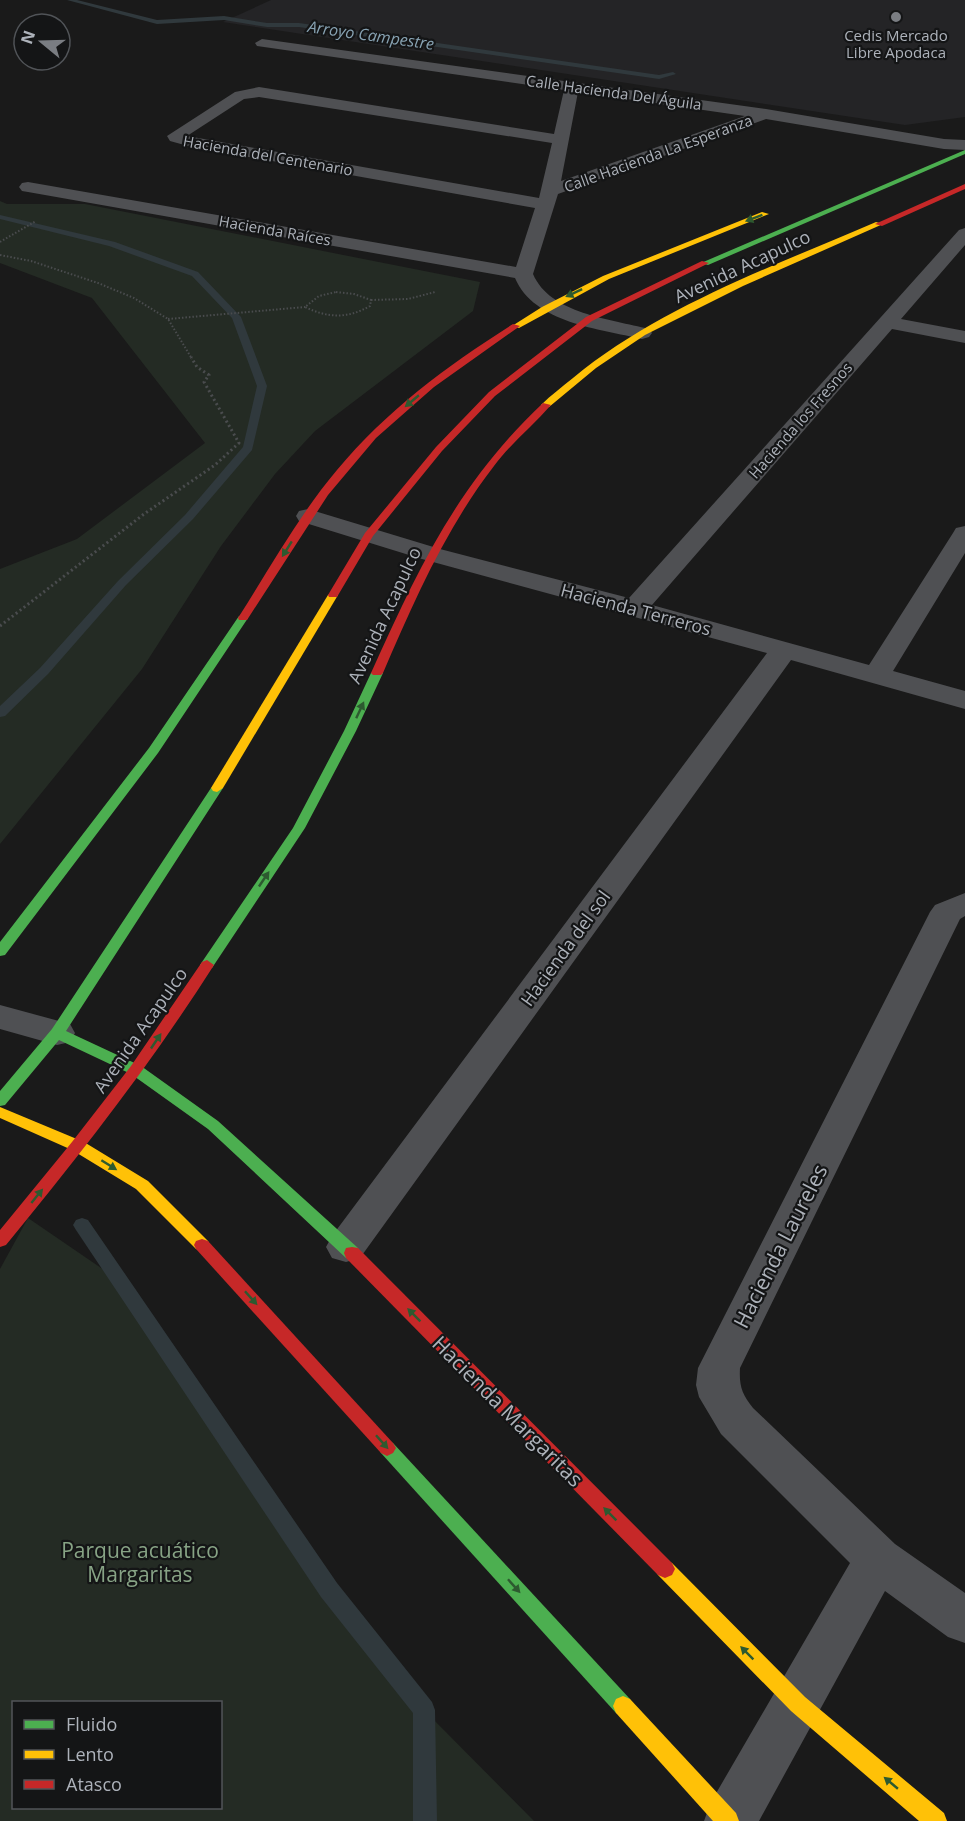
<svg xmlns="http://www.w3.org/2000/svg" width="965" height="1821" viewBox="0 0 965 1821" font-family="'Open Sans',sans-serif">
  <rect width="100%" height="100%" fill="#1a1a1a"/>
  <path fill="#242426" d="M271,0h694v117l-60,8 -682,-103z"/>
  <g fill="#242b24" fill-rule="evenodd">
    <path d="M0,201l7,3h78l395,78 -7,29 -158,120 -40,43 -54,72 -79,123 -142,175v-275l77,-30 128,-96 -113,-145 -92,-35z"/>
    <path d="M28,1218l95,65 206,307 95,120 110,111h-534v-552zM14,1702h206v106h-206z"/>
  </g>
  <g fill="none" stroke-linecap="round" stroke-linejoin="round">
    <g fill="#30393d" fill-rule="evenodd">
      <path d="M67,0h10l80,20 67,-4 43,7h32l360,52 14,-3 3,2 -17,5 -360,-52h-32l-43,-7 -67,4z"/>
      <path d="M0,215l115,27 83,30 43,45 26,69 -15,64 -59,69 -67,66 -78,89 -43,42 -5,1v-11l40,-38 78,-87 67,-66 58,-68 14,-61 -25,-68 -40,-42 -83,-30 -109,-27z"/>
      <path d="M82,1218l6,2 249,363 95,119 3,8 2,111h-24v-108l-92,-116 -245,-367 -3,-5 3,-5z"/>
    </g>
    <g stroke="#4a4c4e" stroke-width="2" stroke-dasharray="1.5 2" stroke-linecap="butt">
      <path d="M0,242l36,-21"/>
      <path d="M0,255l31,6 67,22 36,15 34,21 24,40"/>
      <path d="M336,292l18,2 17,6 -1,6c-23,13 -42,12 -65,1l14,-11z"/>
      <path d="M371,300l37,-1 27,-7"/>
      <path d="M168,319l137,-12"/>
    </g>
    <path stroke="#4a4c4e" stroke-width="3" stroke-dasharray="2 3" stroke-linecap="butt" d="M0,626l144,-112 71,-49 24,-22 -35,-61 5,-7 -12,-8 -6,-10"/>
    <g fill="#4f5053" fill-rule="evenodd">
      <path d="M262,39l504,70 178,30 21,1v10l-21,-1 -178,-30 -208,75 -25,80c17,40 78,45 116,55l3,4 -3,4 -7,2c-42,-10 -108,-16 -127,-61l-487,-86 -6,-1 -3,-4 3,-4 6,-1 488,85 19,-59 -347,-62 -18,-5 -3,-5 68,-44 24,-5 295,47 10,-44 -307,-44 -2,-3zM578,92l167,24 -184,65zM259,97l293,46 -13,55 -352,-62 57,-37z"/>
      <path d="M965,228v17l-64,74 64,12v12l-73,-14 -240,276 217,60 84,-132 3,-5 9,-2v27l-72,118 72,20v18l-174,-49 -431,598 -14,4 -14,-4 -6,-11 6,-11 435,-583 -345,-94 -123,-38 -3,-5 3,-5 9,-2 132,40 189,49 330,-368z"/>
      <path d="M965,893v23l-5,3 -220,449c-1,18 2,26 13,40l142,136 70,49v50l-17,-6 -63,-46 -126,230h-55l7,-19 139,-239 -129,-129 -22,-37 -3,-12 2,-17 232,-456 5,-7z"/>
      <path d="M0,1005l70,19 5,9 -5,9 -13,3 -57,-16z"/>
    </g>
    <g fill="#4caf50" fill-rule="evenodd">
      <path d="M965,150v4l-257,111 -7,-2z"/>
      <path d="M243,615l5,3 -90,135 -153,202 -5,1v-14l149,-194 90,-132z"/>
      <path d="M377,670l6,3 -27,58 -51,97 -93,140h-10l-2,-3 2,-3 91,-134 51,-97 27,-58z"/>
      <path d="M217,784l6,4 -157,243 75,35 77,55 140,127 2,5 -2,5 -6,1 -6,-1 -138,-129 -77,-55 -72,-34 -54,65 -5,1v-15l52,-62 159,-241z"/>
      <path d="M387,1440l6,3 237,256 3,7 -3,7 -7,3 -7,-3 -235,-260 -3,-5 3,-5z"/>
    </g>
    <g fill="#ffc107" fill-rule="evenodd">
      <path d="M762,212l7,2 -160,65 -90,49 -7,-2 30,-19 61,-31z"/>
      <path d="M876,222l7,2 -140,62 -98,49 -49,33 -47,39 -8,-2c10,-10 21,-18 32,-27 86,-71 201,-112 303,-156z"/>
      <path d="M333,592l5,3 -115,193 -6,4 -4,-1 -2,-3 117,-193z"/>
      <path d="M0,1107l84,35 64,39 60,60 2,4 -2,4 -6,2 -6,-2 -60,-60 -64,-39 -72,-32z"/>
      <path d="M665,1560l7,3 133,134 139,116 3,8h-28l-128,-110 -133,-136 -3,-6 3,-6z"/>
      <path d="M623,1696l7,3 106,114 3,8h-26l-97,-108 -3,-7 3,-7z"/>
    </g>
    <g fill="#c62828" fill-rule="evenodd">
      <path d="M965,184v5l-83,37 -7,-2z"/>
      <path d="M702,261l7,2 -117,58 -97,75 -53,55 -69,85 -36,61h-8l-1,-2 37,-62 71,-86 53,-55 97,-75z"/>
      <path d="M513,324l7,2 -86,61 -58,51 -48,57 -81,125h-8l-1,-2c32,-50 61,-103 99,-148 50,-60 111,-105 176,-146z"/>
      <path d="M543,403l8,2c-18,21 -40,38 -57,61 -48,62 -80,135 -111,207l-2,2h-8l-2,-2c47,-104 87,-190 172,-270z"/>
      <path d="M207,960l7,5c-63,99 -134,190 -208,280l-6,2v-17l72,-88 59,-76 71,-104z"/>
      <path d="M202,1239l6,2 185,202 3,5 -3,5 -6,3 -6,-3 -185,-204 -2,-4 2,-4z"/>
      <path d="M352,1247l6,1 314,315 3,6 -3,6 -7,3 -7,-3 -312,-317 -2,-5 2,-5z"/>
    </g>
  </g>
  <defs><path id="oneway-solid" d="M-6-.8H1V-3.2L6.5 0L1 3.2V.8H-6Z" transform="scale(1.5)"/></defs>
  <g fill="#2d5a30">
    <use href="#oneway-solid" transform="translate(754 218) rotate(159)"/>
    <use href="#oneway-solid" transform="translate(574 293) rotate(155)"/>
    <use href="#oneway-solid" transform="translate(412 401) rotate(140)"/>
    <use href="#oneway-solid" transform="translate(287 549) rotate(122)"/>
    <use href="#oneway-solid" transform="translate(360 710) rotate(-65)"/>
    <use href="#oneway-solid" transform="translate(264 879) rotate(-56)"/>
    <use href="#oneway-solid" transform="translate(156 1041) rotate(-56)"/>
    <use href="#oneway-solid" transform="translate(109 1165) rotate(32)"/>
    <use href="#oneway-solid" transform="translate(37 1196) rotate(-51)"/>
    <use href="#oneway-solid" transform="translate(251 1298) rotate(48)"/>
    <use href="#oneway-solid" transform="translate(414 1315) rotate(-135)"/>
    <use href="#oneway-solid" transform="translate(382 1442) rotate(48)"/>
    <use href="#oneway-solid" transform="translate(610 1514) rotate(-135)"/>
    <use href="#oneway-solid" transform="translate(514 1586) rotate(48)"/>
    <use href="#oneway-solid" transform="translate(747 1653) rotate(-135)"/>
    <use href="#oneway-solid" transform="translate(891 1783) rotate(-140)"/>
  </g>
  <circle fill="#7a7d82" stroke="#141516" stroke-width="2" cx="896" cy="17" r="6"/>
  <g text-anchor="middle" dominant-baseline="central" stroke-width="4.5" stroke-linejoin="round" paint-order="stroke">
    <g font-size="15" fill="#adb2ba" stroke="#141516">
      <text x="896" y="35">Cedis Mercado<tspan x="896" dy="17">Libre Apodaca</tspan></text>
    </g>
    <g font-size="15" fill="#adb2ba" stroke="#141516">
      <text transform="translate(614 92) rotate(8)">Calle Hacienda Del Águila</text>
      <text transform="translate(658 153) rotate(-20)">Calle Hacienda La Esperanza</text>
      <text transform="translate(268 155) rotate(10)">Hacienda del Centenario</text>
      <text transform="translate(275 230) rotate(10)">Hacienda Raíces</text>
      <text transform="translate(800 420) rotate(-49)">Hacienda los Fresnos</text>
    </g>
    <g font-size="16" font-style="italic" fill="#87a2b2" stroke="#141516">
      <text transform="translate(371 35) rotate(8)">Arroyo Campestre</text>
    </g>
    <g font-size="18" fill="#adb2ba" stroke="#141516">
      <text transform="translate(742 266) rotate(-25)">Avenida Acapulco</text>
      <text transform="translate(636 609) rotate(15)">Hacienda Terreros</text>
      <text transform="translate(384 615) rotate(-65)">Avenida Acapulco</text>
      <text transform="translate(565 948) rotate(-54)">Hacienda del sol</text>
      <text transform="translate(140 1030) rotate(-55)">Avenida Acapulco</text>
    </g>
    <g font-size="21" fill="#adb2ba" stroke="#141516">
      <text transform="translate(780 1246) rotate(-63)">Hacienda Laureles</text>
      <text transform="translate(508 1411) rotate(45)">Hacienda Margaritas</text>
    </g>
    <g font-size="21" fill="#87a385" stroke="#141516">
      <text x="140" y="1550">Parque acuático<tspan x="140" dy="24">Margaritas</tspan></text>
    </g>
  </g>
  <rect x="12" y="1701" width="210" height="108" fill="#141516" stroke="#515458" stroke-width="1.5"/>
  <rect x="24" y="1720" width="30" height="9" fill="#4caf50" stroke="#515458" stroke-width="1.5"/>
  <text x="66" y="1731" font-size="18" fill="#adb2ba">Fluido</text>
  <rect x="24" y="1750" width="30" height="9" fill="#ffc107" stroke="#515458" stroke-width="1.5"/>
  <text x="66" y="1761" font-size="18" fill="#adb2ba">Lento</text>
  <rect x="24" y="1780" width="30" height="9" fill="#c62828" stroke="#515458" stroke-width="1.5"/>
  <text x="66" y="1791" font-size="18" fill="#adb2ba">Atasco</text>
  <g transform="translate(42 42) rotate(289)"><circle r="28" fill="#141516" stroke="#515458" stroke-width="1.5"/>
  <path d="M0-4.5L10 22L0 15L-10 22Z" fill="#7a7d82"/>
  <text y="-9" font-size="16" font-weight="bold" text-anchor="middle" fill="#adb2ba">N</text>
  </g>
</svg>
